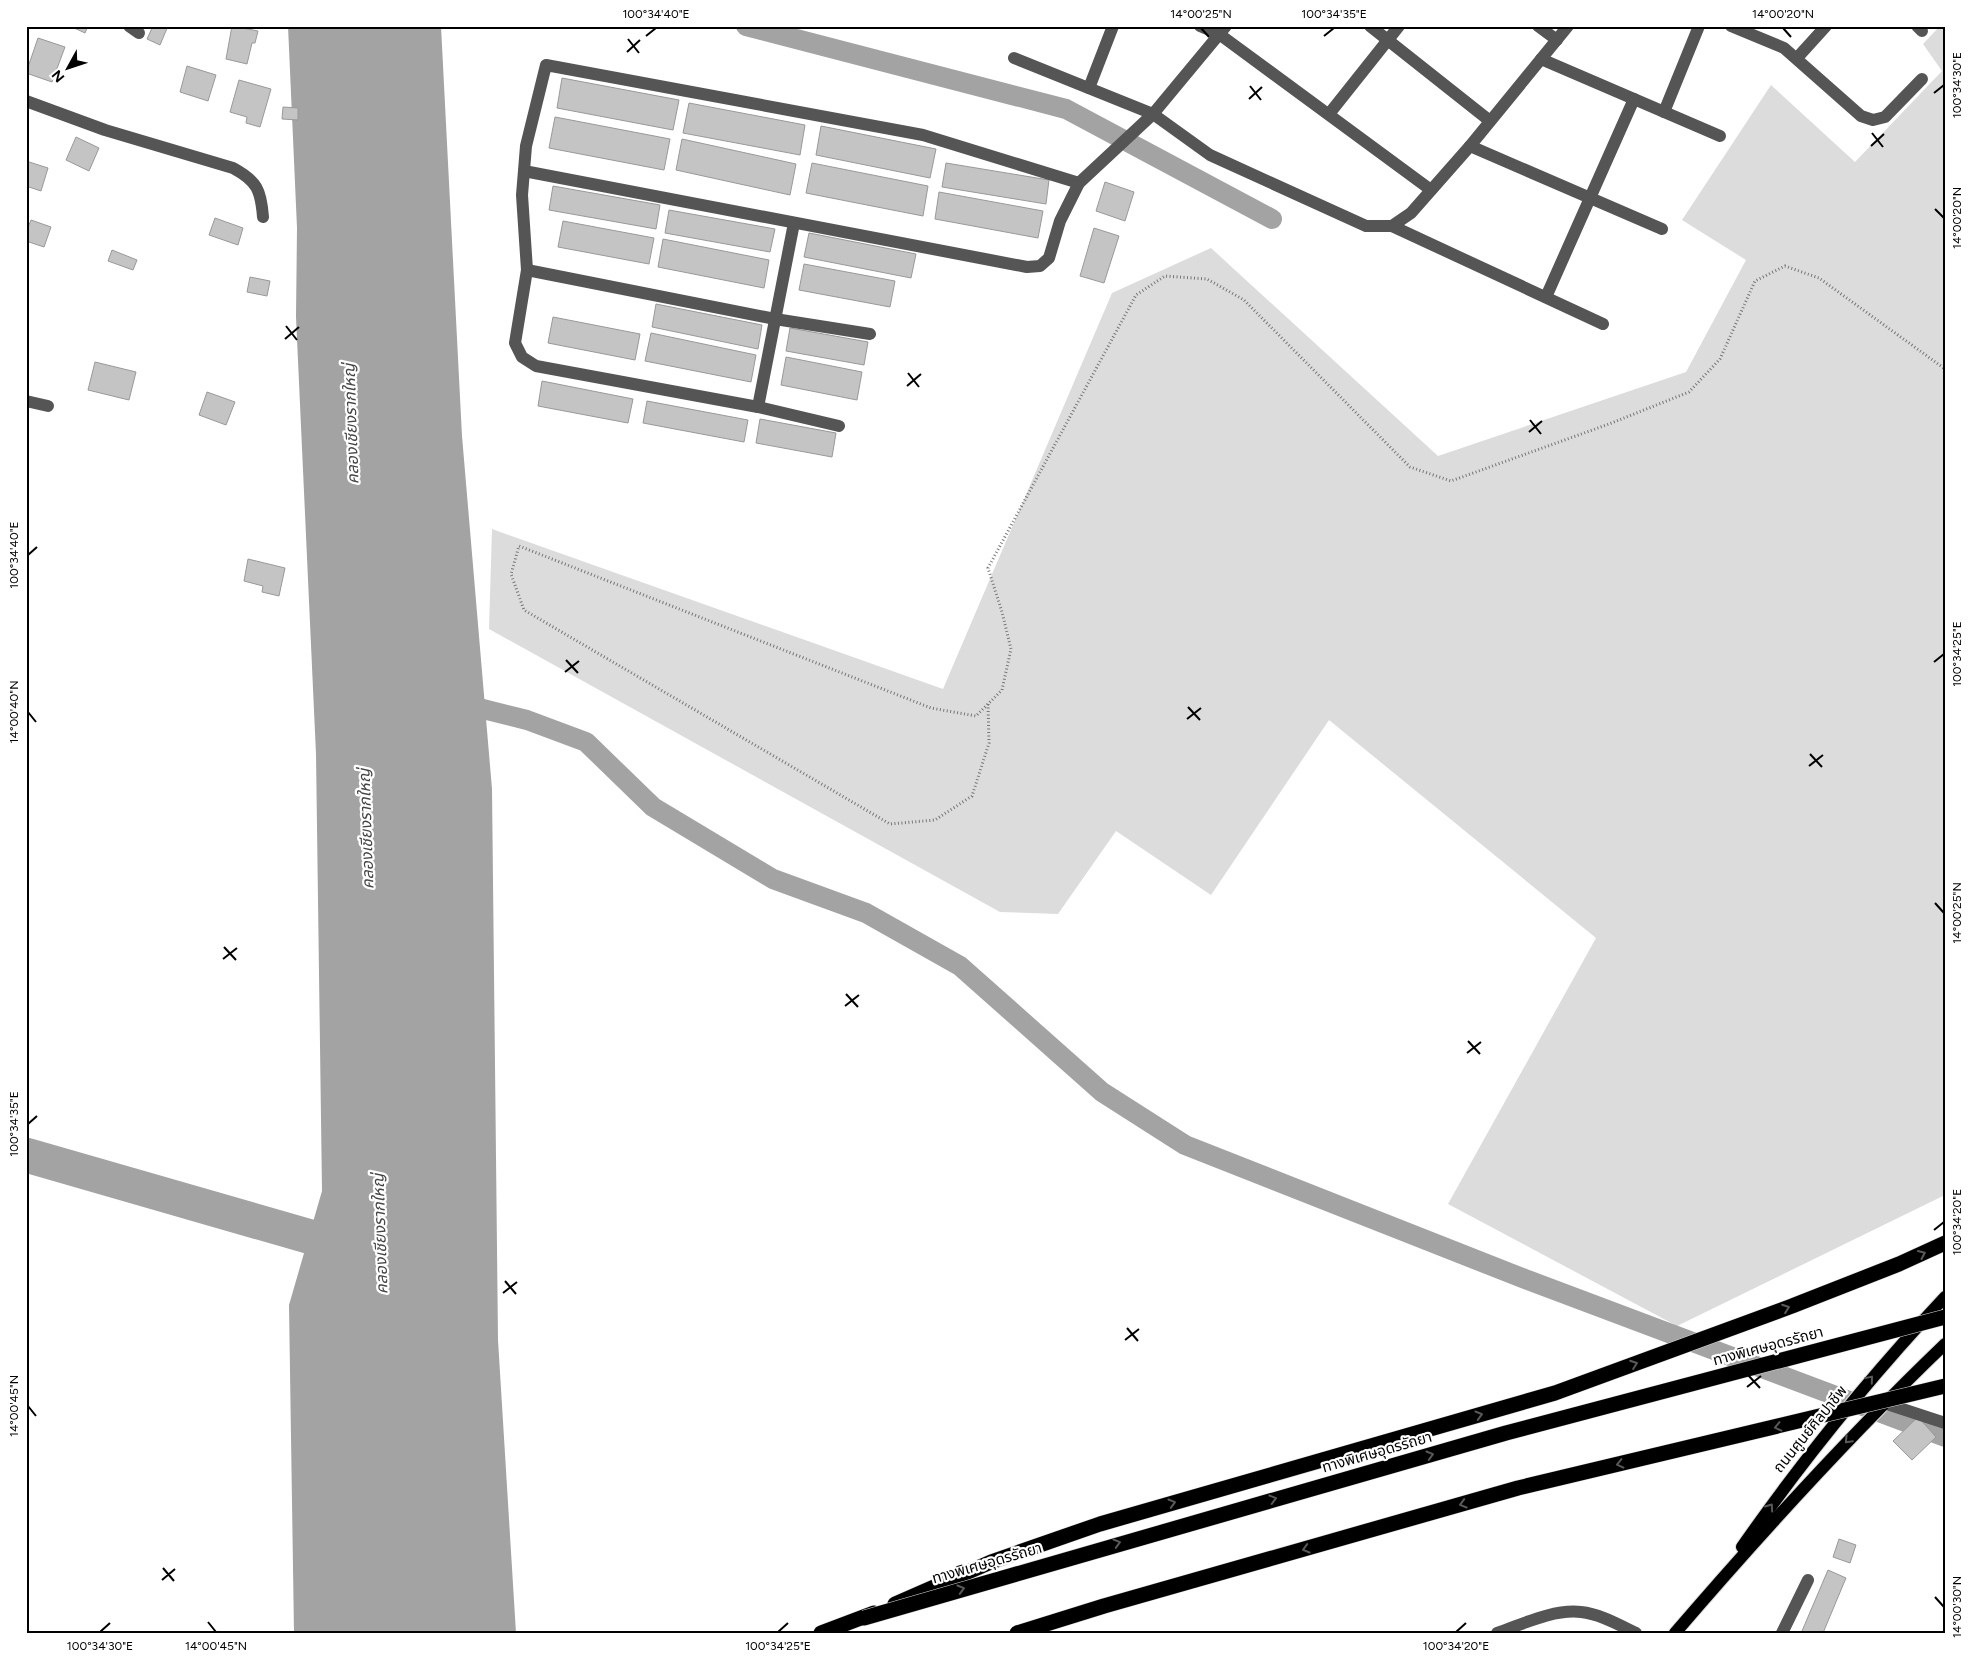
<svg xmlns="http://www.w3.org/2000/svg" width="1971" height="1659" viewBox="0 0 1971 1659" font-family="Figtree,'Noto Sans Thai',sans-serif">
  <rect width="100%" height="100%" fill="#fff"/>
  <path fill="#dcdcdc" d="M1940,26h5v1169l-268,131 -229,-122 148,-266 -267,-218 -118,175 -95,-64 -58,83 -58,-2 -511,-283 3,-100 451,160 169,-396 99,-45 227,208 248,-84 60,-112 -64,-40 89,-135 84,77 87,-91 -19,-27z"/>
  <path fill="#a3a3a3" d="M288,26h153l21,410 30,353 6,551 18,293h-222l-5,-328 33,-114 -6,-437 -20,-437 1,-89z"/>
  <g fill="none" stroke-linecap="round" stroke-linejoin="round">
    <g stroke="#a3a3a3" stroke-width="20">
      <path d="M746,26l320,83 206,110"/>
      <path d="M459,703l68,17 59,22 67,65 120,72 93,34 94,53 142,126 83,53 340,134 420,158"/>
    </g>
    <path stroke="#a3a3a3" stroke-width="35" d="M26,1155l330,95"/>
  </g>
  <g fill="#c4c4c4" stroke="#999">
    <path d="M70,26h18l-3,7z"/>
    <path d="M153,26h15l-8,19 -13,-6z"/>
    <path d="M232,26l26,5 -3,12h-3l-5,21 -21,-5z"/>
    <path d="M38,38l27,9 -13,35 -26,-9z"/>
    <path d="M187,66l29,9 -8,26 -28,-9z"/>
    <path d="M562,78l117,22 -6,30 -116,-22z"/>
    <path d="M239,80l32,9 -11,38 -14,-4 1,-6 -17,-5z"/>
    <path d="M689,103l116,22 -5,30 -117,-22z"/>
    <path d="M283,107l15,1v12l-16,-1z"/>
    <path d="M555,117l115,22 -6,31 -115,-22z"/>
    <path d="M821,126l115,23 -6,29 -114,-23z"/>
    <path d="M76,137l23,11 -10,23 -23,-11z"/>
    <path d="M682,139l114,25 -6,31 -114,-25z"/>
    <path d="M26,161l22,7 -7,23 -15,-5z"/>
    <path d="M812,163l116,23 -5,30 -117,-23z"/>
    <path d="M946,163l103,17 -3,24 -104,-17z"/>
    <path d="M1105,182l29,10 -9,29 -29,-10z"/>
    <path d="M553,186l107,19 -4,24 -107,-19z"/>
    <path d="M939,192l104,19 -5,27 -103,-19z"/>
    <path d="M669,210l106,19 -5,23 -105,-19z"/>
    <path d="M215,218l28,10 -5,17 -29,-10z"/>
    <path d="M31,220l20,7 -7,20 -18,-6v-9z"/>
    <path d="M563,221l91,17 -5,26 -91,-17z"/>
    <path d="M1094,228l25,8 -15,47 -24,-7z"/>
    <path d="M809,233l107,21 -5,24 -107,-21z"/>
    <path d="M663,239l106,21 -5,28 -106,-21z"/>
    <path d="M112,250l25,10 -4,10 -25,-9z"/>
    <path d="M804,264l91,17 -5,26 -91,-17z"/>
    <path d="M250,277l20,4 -3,15 -20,-4z"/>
    <path d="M656,304l106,21 -4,24 -106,-22z"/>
    <path d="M553,317l87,17 -5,26 -87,-17z"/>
    <path d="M790,328l78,14 -4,23 -78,-14z"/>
    <path d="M651,333l105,22 -5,27 -106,-21z"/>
    <path d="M786,357l76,15 -5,28 -76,-15z"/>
    <path d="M95,362l41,10 -7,28 -41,-10z"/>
    <path d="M542,381l91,18 -5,24 -90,-17z"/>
    <path d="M207,392l28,10 -9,23 -27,-10z"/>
    <path d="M647,401l101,19 -4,22 -101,-19z"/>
    <path d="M760,419l76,14 -4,24 -76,-14z"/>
    <path d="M248,559l37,9 -6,28 -17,-4 1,-6 -19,-5z"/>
    <path d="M1918,1417l18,20 -24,23 -19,-19z"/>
    <path d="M1839,1539l17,6 -6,18 -17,-6z"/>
    <path d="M1828,1570l18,8 -23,55h-17l-4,-2z"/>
  </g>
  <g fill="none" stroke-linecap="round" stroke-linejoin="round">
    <defs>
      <g id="major">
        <path d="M1742,1547c62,-89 129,-171 203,-250"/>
        <path d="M1675,1633c86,-100 175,-198 270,-289"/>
      </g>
      <g id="highway">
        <path d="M895,1604l96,-42 109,-38 455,-131 237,-87 107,-42 46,-21"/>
        <path d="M821,1633l53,-20"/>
      </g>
    </defs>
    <use href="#major" stroke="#dbdbdb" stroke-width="14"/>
    <use href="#highway" stroke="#dbdbdb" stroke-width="16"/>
    <path stroke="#777" stroke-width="3" stroke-dasharray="1 2.5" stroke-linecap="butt" d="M988,704l1,39 -17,53 -37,24 -45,4 -366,-214 -13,-36 8,-28 412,162 45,8 26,-26 9,-41 -9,-37 -14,-44 148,-273 29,-19 42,3 37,21 166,167 41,14 158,-57 80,-32 31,-33 35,-78 30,-15 34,12 126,91"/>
    <g stroke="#555" stroke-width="12">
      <path d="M129,26l10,7"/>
      <path d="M1200,26l19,8 212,156"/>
      <path d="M1370,26l120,95"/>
      <path d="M1538,26l19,14"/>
      <path d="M1731,26l53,22 77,68 12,4 12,-3 37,-38"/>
      <path d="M1917,26l5,5"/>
      <path d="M1014,58l139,56 73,-88"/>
      <path d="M1797,58l29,-32"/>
      <path d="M1541,59l179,77"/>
      <path d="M1089,88l24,-62"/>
      <path d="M26,101l79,29 128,38c24,13 28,22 30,49"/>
      <path d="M1664,112l35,-86"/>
      <path d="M1329,114l70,-88"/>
      <path d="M1470,146l192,83"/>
      <path d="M524,171l503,96 13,-1 9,-8 11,-37 19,-38 74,-69 57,41 156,71h26l19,-13 59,-67 98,-120"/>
      <path d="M1392,226l211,98"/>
      <path d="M527,270l248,49 95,15"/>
      <path d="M1546,297l88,-198"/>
      <path d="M26,401l22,5"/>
      <path d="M758,407l36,-184"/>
      <path d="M839,426l-81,-19 -222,-41 -14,-9 -7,-14 12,-73 -5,-75 4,-49 20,-81 377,70 156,48"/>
      <path d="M1884,1403l61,20"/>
      <path d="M1497,1633c26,-9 56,-24 84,-21 19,2 38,13 55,21"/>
      <path d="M1782,1633l26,-53"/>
    </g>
    <use href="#major" stroke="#000" stroke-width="12"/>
    <use href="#highway" stroke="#000" stroke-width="15"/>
    <defs>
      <g id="highway-bridge">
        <path d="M864,1618l642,-185 439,-116"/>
        <path d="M1017,1633l87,-27 414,-118 427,-102"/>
      </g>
    </defs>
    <use href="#highway-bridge" stroke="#dbdbdb" stroke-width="16" stroke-linecap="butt"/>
    <use href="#highway-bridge" stroke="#000" stroke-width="15"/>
  </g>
  <defs><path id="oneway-chevron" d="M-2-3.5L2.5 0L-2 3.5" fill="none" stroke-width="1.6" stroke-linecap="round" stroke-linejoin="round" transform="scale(1.25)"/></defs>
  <g stroke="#595959">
    <use href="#oneway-chevron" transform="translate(1922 1254) rotate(-24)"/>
    <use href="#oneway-chevron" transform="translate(1786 1308) rotate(-20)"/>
    <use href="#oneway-chevron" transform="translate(1634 1364) rotate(-20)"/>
    <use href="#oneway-chevron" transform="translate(1870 1379) rotate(-50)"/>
    <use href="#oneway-chevron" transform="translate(1479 1415) rotate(-16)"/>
    <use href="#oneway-chevron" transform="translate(1778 1427) rotate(167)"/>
    <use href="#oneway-chevron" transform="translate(1848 1440) rotate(134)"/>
    <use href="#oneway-chevron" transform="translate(1430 1455) rotate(-16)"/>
    <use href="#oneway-chevron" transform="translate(1620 1464) rotate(167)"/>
    <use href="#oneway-chevron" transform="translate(1273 1499) rotate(-16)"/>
    <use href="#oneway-chevron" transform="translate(1172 1503) rotate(-16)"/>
    <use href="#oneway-chevron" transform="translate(1463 1504) rotate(164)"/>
    <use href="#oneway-chevron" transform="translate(1770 1507) rotate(-55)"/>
    <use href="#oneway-chevron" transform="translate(1117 1543) rotate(-16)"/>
    <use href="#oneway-chevron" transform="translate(1306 1549) rotate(164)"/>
    <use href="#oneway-chevron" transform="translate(961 1589) rotate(-16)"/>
  </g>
  <path fill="none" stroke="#000" stroke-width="2" d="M1201,28l8,9M1783,28l8,9M646,36l10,-8M1324,36l10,-8M628,39l11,14M627,52l13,-12M1250,86l11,14M1934,93l10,-8M1249,99l13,-12M1872,133l11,14M1871,146l13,-12M1935,209l9,9M286,326l11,14M285,339l14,-12M908,373l11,14M907,386l14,-12M1530,420l11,14M1529,432l13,-11M28,555l9,-8M566,660l12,13M1934,662l10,-8M565,672l14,-11M1188,707l12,13M28,712l8,10M1187,719l14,-11M1810,754l12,13M1809,766l14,-11M1935,903l9,10M224,947l12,13M223,959l14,-11M846,994l12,13M845,1006l14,-11M1468,1041l12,13M1467,1053l14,-11M28,1124l9,-8M1934,1230l10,-8M505,1281l11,13M503,1293l14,-11M1127,1328l11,13M1125,1340l14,-11M1748,1375l12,13M1747,1387l14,-11M28,1406l8,10M163,1568l11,13M162,1580l13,-11M1935,1597l9,10M208,1622l8,10M100,1632l10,-9M778,1632l10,-9M1456,1632l10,-9"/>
  <g text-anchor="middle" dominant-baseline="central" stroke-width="4.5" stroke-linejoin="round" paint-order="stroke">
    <g font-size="15" fill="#000" stroke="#fff">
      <text transform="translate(1768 1346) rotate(-15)">ทางพิเศษอุดรรัถยา</text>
      <text transform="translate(1810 1429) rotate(-51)">ถนนศูนย์ศิลปาชีพ</text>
      <text transform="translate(1377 1452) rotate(-16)">ทางพิเศษอุดรรัถยา</text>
      <text transform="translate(987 1563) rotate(-16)">ทางพิเศษอุดรรัถยา</text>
    </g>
    <g font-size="16" font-style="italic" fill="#444" stroke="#fff">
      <text transform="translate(351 424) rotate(-92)">คลองเชียงรากใหญ่</text>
      <text transform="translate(366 829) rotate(-92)">คลองเชียงรากใหญ่</text>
      <text transform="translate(380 1234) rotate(-92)">คลองเชียงรากใหญ่</text>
    </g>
  </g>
  <rect width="1971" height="1659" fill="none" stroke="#ffffff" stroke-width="55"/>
  <g transform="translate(68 68) rotate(230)" stroke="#ffffff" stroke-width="4" paint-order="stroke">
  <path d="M0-4L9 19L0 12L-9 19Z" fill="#000000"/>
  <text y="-8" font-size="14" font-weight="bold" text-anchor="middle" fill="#000000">N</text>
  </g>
  <rect x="28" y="28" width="1916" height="1604" fill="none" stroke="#000" stroke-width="2"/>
  <g font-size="12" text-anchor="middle" fill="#000">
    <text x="656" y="18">100°34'40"E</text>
    <text x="1201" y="18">14°00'25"N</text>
    <text x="1334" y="18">100°34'35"E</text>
    <text x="1783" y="18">14°00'20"N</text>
    <text transform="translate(1957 85) rotate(-90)" y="4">100°34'30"E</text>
    <text transform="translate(1957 218) rotate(-90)" y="4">14°00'20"N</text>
    <text transform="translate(14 555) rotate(-90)" y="4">100°34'40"E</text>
    <text transform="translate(1957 654) rotate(-90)" y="4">100°34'25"E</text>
    <text transform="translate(14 712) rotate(-90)" y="4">14°00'40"N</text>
    <text transform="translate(1957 913) rotate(-90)" y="4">14°00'25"N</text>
    <text transform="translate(14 1124) rotate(-90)" y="4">100°34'35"E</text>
    <text transform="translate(1957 1222) rotate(-90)" y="4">100°34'20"E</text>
    <text transform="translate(14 1406) rotate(-90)" y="4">14°00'45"N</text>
    <text transform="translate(1957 1607) rotate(-90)" y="4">14°00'30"N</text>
    <text x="100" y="1650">100°34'30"E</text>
    <text x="216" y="1650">14°00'45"N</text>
    <text x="778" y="1650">100°34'25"E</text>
    <text x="1456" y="1650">100°34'20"E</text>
  </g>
</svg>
